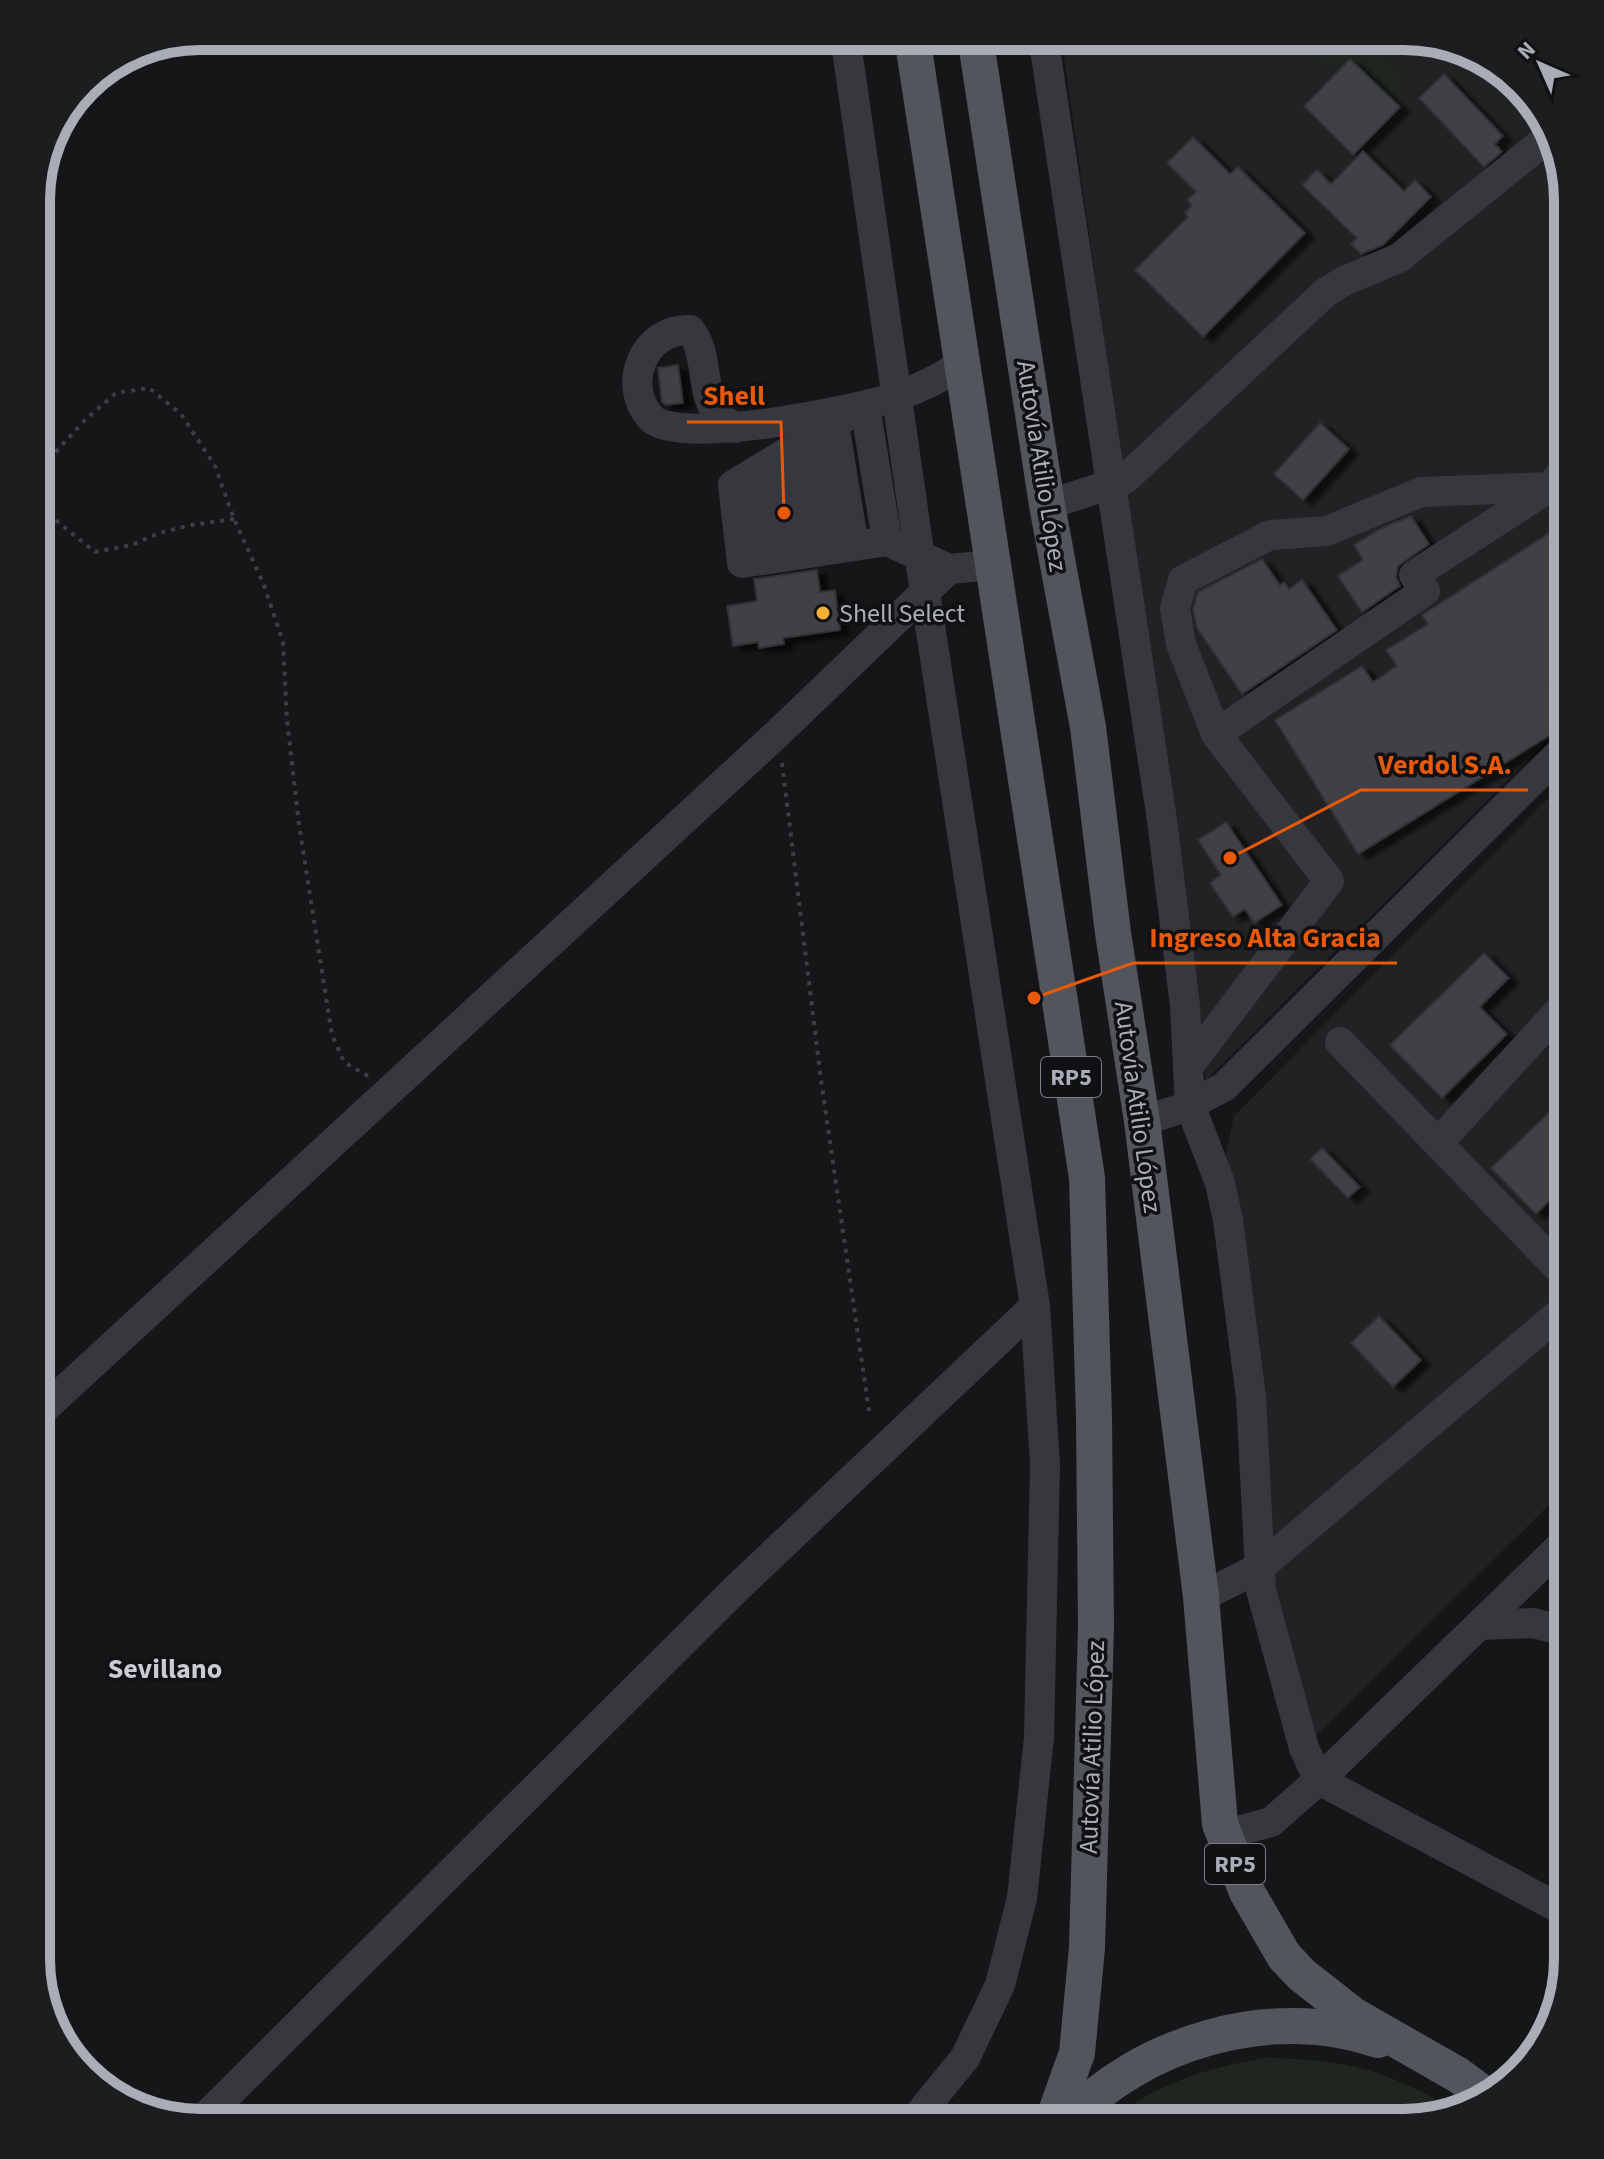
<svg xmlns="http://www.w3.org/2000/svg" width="1604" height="2159" viewBox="0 0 1604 2159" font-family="'Source Sans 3',sans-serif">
  <defs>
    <filter id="shadow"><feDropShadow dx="9" dy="5" stdDeviation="2" flood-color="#0009"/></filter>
  </defs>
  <rect width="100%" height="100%" fill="#161618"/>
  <g fill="#222225">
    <path d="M1061,36h353l72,22 55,51 27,91v520l-362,360 -78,-486 11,-11z"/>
    <path d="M1568,778v708l-264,262 -43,-158 -41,-407 14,-67z"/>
  </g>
  <g fill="#1e261f">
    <path d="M1313,36h58l13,28 18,12 -3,15 -16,9 -21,-10 -42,-31z"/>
    <path d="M1266,2058c74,1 122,11 185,51l-47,14h-297c50,-40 97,-55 159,-65z"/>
  </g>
  <g fill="#404145" stroke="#303034" stroke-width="2" filter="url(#shadow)">
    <path d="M1350,59l50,48 -47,48 -49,-49z"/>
    <path d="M1444,74l59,62 -8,8 7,8 -18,15 -65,-69z"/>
    <path d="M1193,137l37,37 8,-7 67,66 -102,104 -68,-67 53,-53 -3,-4 7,-8 -5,-5 9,-8 -29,-29z"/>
    <path d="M1363,151l41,40 11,-11 16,17 -48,48 -22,9 -10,-10 6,-6 -55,-53 15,-15 14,14z"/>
    <path d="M678,365l5,38 -17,2 -4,-3 -4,-34z"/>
    <path d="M1320,423l29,26 -46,51 -29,-26z"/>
    <path d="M1411,516l18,28 -31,22 -2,11 4,9 -38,26 -24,-36 25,-16 -9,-15 26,-16z"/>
    <path d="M1568,521v156l-18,11 18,28v8l-210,130 -83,-134 87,-54 11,16 24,-16 -11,-16 42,-26 -6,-9z"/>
    <path d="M1262,559l18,26 4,-3 5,7 13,-9 35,50 -95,64 -45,-66 -4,-19 5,-17z"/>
    <path d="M817,570l3,22 15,-2 5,40 -57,8 1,6 -25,4 -1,-6 -25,4 -6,-40 30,-5 -3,-22z"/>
    <path d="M1226,822l56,83 -28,18 -9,-14 -12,8 -23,-34 11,-8 -23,-35z"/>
    <path d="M1484,953l25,25 -29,29 27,27 -65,64 -52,-53z"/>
    <path d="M1557,1105l11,11v67l-32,31 -45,-46z"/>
    <path d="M1322,1148l38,39 -12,11 -38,-39z"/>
    <path d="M1379,1316l42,44 -28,27 -42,-44z"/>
  </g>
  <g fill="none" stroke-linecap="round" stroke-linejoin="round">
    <g stroke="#3d3f44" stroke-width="4" stroke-dasharray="4 6" stroke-linecap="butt">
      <path d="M234,519l-43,6 -32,8 -27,12 -37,7 -48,-39 -5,-29 9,-27 34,-37 31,-27 33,-5 32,26 34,52 19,53 30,66 19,57 4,78 12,105 33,210 12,27 24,14"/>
      <path d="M782,763l39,317 48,331"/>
    </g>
    <g stroke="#37383d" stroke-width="30">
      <path d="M845,36l80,557 110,713 10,159 -6,272 -17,161 -22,87 -35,73 -53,65"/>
      <path d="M1043,36l119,784 23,186 5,99 30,78 8,37 23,177 10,193 43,158 15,32 249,133"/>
      <path d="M865,406l22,135 62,28 44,-4"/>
      <path d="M849,415l-116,70 9,78 145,-22"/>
      <path d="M834,425l20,121"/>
      <path d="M735,428c-5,-4 -12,-8 -16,-12 -20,-24 -9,-62 -29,-86 -47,-2 -69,56 -39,88 27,29 208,-8 246,-22 23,-8 45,-18 65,-33"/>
      <path d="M810,439l17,111"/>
      <path d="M784,454l15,100"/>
      <path d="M757,470l13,89"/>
      <path d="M1047,505l77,-25 202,-188 18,-11 55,-23 150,-121"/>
      <path d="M1216,734l209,-143 -11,-16 136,-88"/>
      <path d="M1340,1042l228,236"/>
      <path d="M1188,1067l141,-186 -113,-147 -35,-90 -6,-36 8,-28 87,-45 57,-4 94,-39 129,-5 18,-22"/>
      <path d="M1142,1121l41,-13 41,-21 344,-342"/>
      <path d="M1438,1143l130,-142"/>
      <path d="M36,1416l742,-683 171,-164"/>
      <path d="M1201,1597l58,-29 309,-262"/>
      <path d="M1480,1625l53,-2 35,9"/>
      <path d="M1224,1835l47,-13 48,-42 249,-241"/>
      <path d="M199,2123l540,-537 296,-280"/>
    </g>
    <g stroke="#53555c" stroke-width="36">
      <path d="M912,36l175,1142 7,240 2,209 -9,321 -10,105 -25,70"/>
      <path d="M975,36l72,469 41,222 25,206 29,188 59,476 19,227 27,68 37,64 18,19 51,40 105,60 30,22"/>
      <path d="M1066,2123c74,-81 207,-120 312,-83"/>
    </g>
  </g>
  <circle fill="#f2b134" stroke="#111113" stroke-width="3" cx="823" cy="613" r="8"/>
  <g text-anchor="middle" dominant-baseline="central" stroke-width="7" stroke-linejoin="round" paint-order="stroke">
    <g fill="#111113" stroke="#7b7e86" stroke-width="2">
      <rect x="1041" y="1057" width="60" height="40" rx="6"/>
      <rect x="1205" y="1844" width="60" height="40" rx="6"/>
    </g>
    <g font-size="24" font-weight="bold" fill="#a8adb8">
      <text x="1071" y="1077">RP5</text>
      <text x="1235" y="1864">RP5</text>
    </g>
    <g font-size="26" fill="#a8adb8" stroke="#111113">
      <text transform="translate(1042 466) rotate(81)">Autovía Atilio López</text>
      <text transform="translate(1138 1107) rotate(82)">Autovía Atilio López</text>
      <text transform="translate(1092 1747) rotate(-88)">Autovía Atilio López</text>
    </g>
    <g font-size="26" fill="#a8adb8" stroke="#111113" text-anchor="start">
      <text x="839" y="613">Shell Select</text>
    </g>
    <g font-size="28" font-weight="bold" fill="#c9ccd4" stroke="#111113">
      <text x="165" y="1669">Sevillano</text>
    </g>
  </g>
  <path d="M0 0H1604V2159H0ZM200 50H1404A150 150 0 0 1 1554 200V1959A150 150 0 0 1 1404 2109H200A150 150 0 0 1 50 1959V200A150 150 0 0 1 200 50Z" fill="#1d1d20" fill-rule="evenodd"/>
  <path fill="none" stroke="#a8adb8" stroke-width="10" d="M200 50H1404A150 150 0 0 1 1554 200V1959A150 150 0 0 1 1404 2109H200A150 150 0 0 1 50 1959V200A150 150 0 0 1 200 50Z"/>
  <path fill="none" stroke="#e8590c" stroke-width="3" d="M784 513L781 422H687M1230 858L1361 790H1528M1034 998L1133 963H1397"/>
  <g fill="#e8590c" stroke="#111113" stroke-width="3">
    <circle cx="784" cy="513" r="8"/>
    <circle cx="1230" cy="858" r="8"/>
    <circle cx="1034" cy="998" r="8"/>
  </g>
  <g font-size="28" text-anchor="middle" font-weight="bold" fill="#e8590c" stroke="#111113" stroke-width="7" stroke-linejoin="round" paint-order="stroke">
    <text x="734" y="405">Shell</text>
    <text x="1445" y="774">Verdol S.A.</text>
    <text x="1265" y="947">Ingreso Alta Gracia</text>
  </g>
  <g transform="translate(1540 64) rotate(315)" stroke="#111113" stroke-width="6" paint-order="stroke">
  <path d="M0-6L14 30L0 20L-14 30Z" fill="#a8adb8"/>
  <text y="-12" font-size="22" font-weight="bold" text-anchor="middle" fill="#a8adb8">N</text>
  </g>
</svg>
